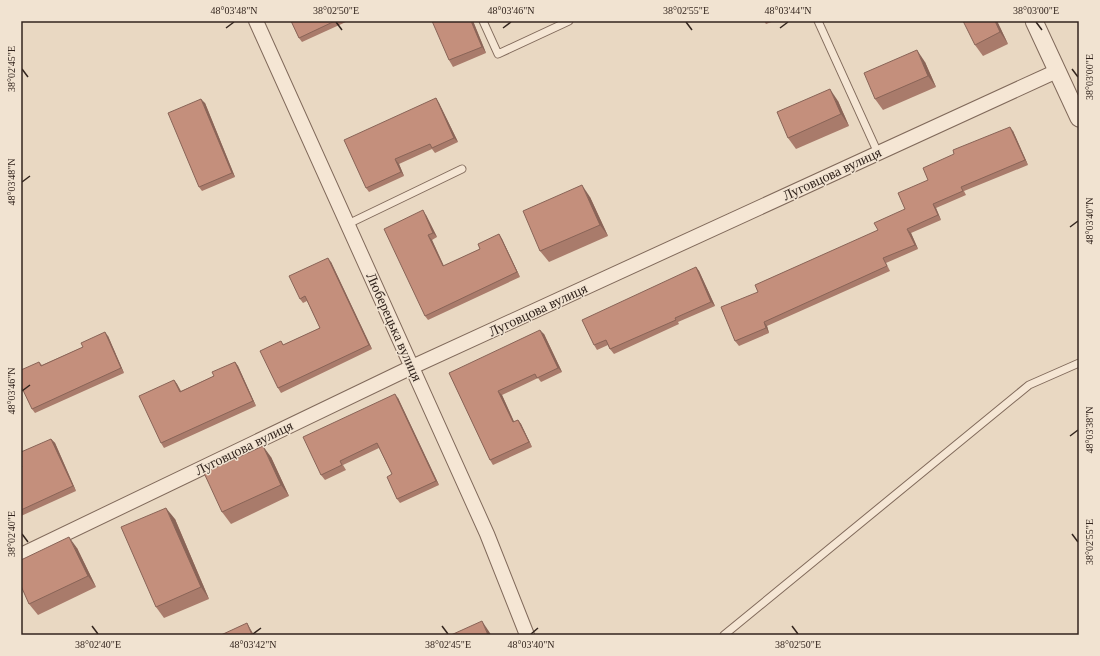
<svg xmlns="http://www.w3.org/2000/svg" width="1100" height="656" viewBox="0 0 1100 656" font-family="'Times New Roman',serif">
  <rect width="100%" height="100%" fill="#e9d8c2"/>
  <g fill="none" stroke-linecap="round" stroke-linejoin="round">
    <defs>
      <g id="service">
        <path d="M483,21l15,33 71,-33"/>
        <path d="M818,21l60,132"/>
        <path d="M348,224l114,-55"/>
        <path d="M724,635l305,-250 50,-22"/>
      </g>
      <g id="minor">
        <path d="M256,21l231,513 40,101"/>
        <path d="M21,555l391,-188 645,-296"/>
      </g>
      <path id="tertiary" d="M1034,21l45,97"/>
    </defs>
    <use href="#service" stroke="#816a5b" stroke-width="9"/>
    <use href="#minor" stroke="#816a5b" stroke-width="16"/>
    <use href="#tertiary" stroke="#816a5b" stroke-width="19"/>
    <use href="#service" stroke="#f5e6d4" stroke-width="7"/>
    <use href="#minor" stroke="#f5e6d4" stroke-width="14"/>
    <use href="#tertiary" stroke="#f5e6d4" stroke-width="17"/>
  </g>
  <g fill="#a97b6b">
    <path d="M291,21h57l-46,21 -3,-4z"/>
    <path d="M473,21l13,32 -33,14 -4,-7z"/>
    <path d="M764,21h10l-8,3z"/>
    <path d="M997,21l11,23 -25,12 -8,-11z"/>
    <path d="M925,62l11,25 -53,23 -8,-11z"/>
    <path d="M436,98l3,5 19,39 -23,11 -3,-4 -33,15 5,12 -35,16 -3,-4z"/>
    <path d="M838,101l11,25 -53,23 -8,-11z"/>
    <path d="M205,103l30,74 -33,14 -3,-4z"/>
    <path d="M1013,131l15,34 -64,26 2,4 -30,13 5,12 -30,13 7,16 -32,14 4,8 -123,55 2,7 -30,13 -4,-5 23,-49 120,-62 27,-21 23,-29z"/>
    <path d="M590,197l18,39 -59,26 -9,-11z"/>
    <path d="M426,215l11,22 -5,3 12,26 36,-17 19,-15 3,5 18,38 -92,43 -3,-4z"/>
    <path d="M331,262l41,87 -91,44 -3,-5 3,-47 2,4 37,-17 -13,-27 -4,2 -3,-4z"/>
    <path d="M696,267l3,4 16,35 -37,16 1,2 -65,30 -4,-5 -2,-4 -11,5 -3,-5z"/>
    <path d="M544,334l18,38 -21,10 -3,-4 -36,17 12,27 4,-2 3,4 11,23 -39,18 -3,-5 -41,-87z"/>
    <path d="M108,336l16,37 -89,40 -3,-4 7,-47 3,3z"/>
    <path d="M235,362l3,4 18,40 -92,42 -3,-5 13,-63 3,4 4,7 33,-15z"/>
    <path d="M398,398l41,87 -39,18 -3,-4 -5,-25 -13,-26 -36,17 3,5 -21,10 -4,-5z"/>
    <path d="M51,439l4,4 21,48 -55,25v-49z"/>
    <path d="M271,457l18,39 -58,28 -9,-12z"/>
    <path d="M175,519l34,80 -45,19 -8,-11z"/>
    <path d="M77,548l19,39 -58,28 -9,-11z"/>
  </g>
  <g fill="#896457">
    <path d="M471,21h2l13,32 -4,-6z"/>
    <path d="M995,21h2l11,23 -8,-12z"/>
    <path d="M917,50l8,12 11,25 -8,-11z"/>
    <path d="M830,89l8,12 11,25 -8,-12z"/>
    <path d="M436,98l3,5 19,39 -4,-4z"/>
    <path d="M201,99l4,4 30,74 -3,-4z"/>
    <path d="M1010,127l3,4 15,34 -3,-5z"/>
    <path d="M395,159l4,5 5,12 -3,-4z"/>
    <path d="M582,185l8,12 18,39 -8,-11z"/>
    <path d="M933,204l3,4 5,12 -3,-5z"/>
    <path d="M423,210l3,5 11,22 -4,-4z"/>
    <path d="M907,229l4,4 7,16 -3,-4z"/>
    <path d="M499,234l3,5 18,38 -3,-5z"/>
    <path d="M428,235l4,5 14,31 -3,-5z"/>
    <path d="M328,258l3,4 41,87 -3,-4z"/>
    <path d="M696,267l3,4 16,35 -4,-4z"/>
    <path d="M764,322l3,4 2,7 -3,-5z"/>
    <path d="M540,330l4,4 18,38 -4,-4z"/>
    <path d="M105,332l3,4 16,37 -3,-5z"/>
    <path d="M235,362l3,4 18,40 -3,-5z"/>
    <path d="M174,380l3,4 6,12 -3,-4z"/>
    <path d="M498,391l4,4 14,31 -3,-4z"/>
    <path d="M395,394l3,4 41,87 -3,-4z"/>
    <path d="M518,420l3,4 11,23 -3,-5z"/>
    <path d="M51,439l4,4 21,48 -3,-5z"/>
    <path d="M263,446l8,11 18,39 -8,-11z"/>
    <path d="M166,508l9,11 34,80 -8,-12z"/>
    <path d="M69,537l8,11 19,39 -8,-11z"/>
    <path d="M482,621l8,12 1,2h-3z"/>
    <path d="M247,623l4,7 3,5h-2z"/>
  </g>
  <g fill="#c48f7c" stroke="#896457">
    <path d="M291,21h44l-36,17z"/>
    <path d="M432,21h39l11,26 -33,13z"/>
    <path d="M963,21h32l5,11 -25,13z"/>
    <path d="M917,50l11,26 -53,23 -11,-26z"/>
    <path d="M830,89l11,25 -53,24 -11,-26z"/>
    <path d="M436,98l18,40 -22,10 -2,-4 -35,15 6,13 -35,16 -22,-48z"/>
    <path d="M201,99l31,74 -33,14 -31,-74z"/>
    <path d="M1010,127l15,33 -64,27 2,4 -30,13 5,11 -31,14 8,16 -32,13 4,8 -123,56 2,6 -31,13 -14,-34 37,-15 -3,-7 123,-55 -4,-7 31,-14 -7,-16 30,-13 -5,-12 31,-14 -1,-4z"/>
    <path d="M582,185l18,40 -60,26 -17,-40z"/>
    <path d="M423,210l10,23 -5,2 15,31 37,-17 -2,-5 21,-10 18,38 -92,44 -41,-87z"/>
    <path d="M328,258l41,87 -91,43 -18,-37 21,-10 2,4 37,-17 -15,-32 -5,3 -11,-23z"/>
    <path d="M696,267l15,35 -36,16 1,2 -66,29 -4,-9 -12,5 -12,-25z"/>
    <path d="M540,330l18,38 -21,10 -2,-4 -37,17 15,31 5,-2 11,22 -39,18 -41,-87z"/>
    <path d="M105,332l16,36 -89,41 -11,-23v-16l18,-8 2,4 42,-19 -2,-4z"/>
    <path d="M235,362l18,39 -92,42 -22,-47 35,-16 6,12 34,-16 -2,-4z"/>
    <path d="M395,394l41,87 -39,18 -10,-22 5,-3 -15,-31 -37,18 2,4 -21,10 -18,-38z"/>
    <path d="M51,439l22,47 -52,24v-43h1l-1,-3v-12z"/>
    <path d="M263,446l18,39 -59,27 -18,-39z"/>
    <path d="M166,508l35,79 -45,20 -35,-80z"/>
    <path d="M69,537l19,39 -59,28 -8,-18v-26z"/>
    <path d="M482,621l6,14h-37z"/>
    <path d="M247,623l5,12h-31z"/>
  </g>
  <path fill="none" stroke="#33251e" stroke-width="1.5" d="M336,22l6,8M686,22l6,8M1036,22l6,8M226,28l8,-6M503,28l8,-6M780,28l8,-6M22,69l6,8M1072,69l6,8M22,182l8,-6M1070,227l8,-6M22,391l8,-6M1070,436l8,-6M22,534l6,8M1072,534l6,8M92,626l6,8M442,626l6,8M792,626l6,8M253,634l8,-6M531,634l7,-6"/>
  <g text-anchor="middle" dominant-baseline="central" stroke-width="3" stroke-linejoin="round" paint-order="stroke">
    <g font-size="14" fill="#33251e" stroke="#f1e3d1">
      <text transform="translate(832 174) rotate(-25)">Луговцова вулиця</text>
      <text transform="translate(538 310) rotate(-25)">Луговцова вулиця</text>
      <text transform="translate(394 327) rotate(66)">Люберецька вулиця</text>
      <text transform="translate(244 448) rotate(-26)">Луговцова вулиця</text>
    </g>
  </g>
  <rect width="1100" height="656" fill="none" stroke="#f1e3d1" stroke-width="44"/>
  <rect x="22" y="22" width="1056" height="612" fill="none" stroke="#33251e" stroke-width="1.5"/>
  <g font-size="10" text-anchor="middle" fill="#33251e">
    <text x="234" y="14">48°03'48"N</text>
    <text x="336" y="14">38°02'50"E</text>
    <text x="511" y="14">48°03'46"N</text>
    <text x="686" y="14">38°02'55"E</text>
    <text x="788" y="14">48°03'44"N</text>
    <text x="1036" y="14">38°03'00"E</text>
    <text transform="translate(11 69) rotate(-90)" y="4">38°02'45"E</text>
    <text transform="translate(1089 77) rotate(-90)" y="4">38°03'00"E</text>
    <text transform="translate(11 182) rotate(-90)" y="4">48°03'48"N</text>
    <text transform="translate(1089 221) rotate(-90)" y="4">48°03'40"N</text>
    <text transform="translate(11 391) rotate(-90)" y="4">48°03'46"N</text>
    <text transform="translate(1089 430) rotate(-90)" y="4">48°03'38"N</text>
    <text transform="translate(11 534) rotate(-90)" y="4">38°02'40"E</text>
    <text transform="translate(1089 542) rotate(-90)" y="4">38°02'55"E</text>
    <text x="98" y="648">38°02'40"E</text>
    <text x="253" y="648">48°03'42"N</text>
    <text x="448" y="648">38°02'45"E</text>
    <text x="531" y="648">48°03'40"N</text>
    <text x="798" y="648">38°02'50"E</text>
  </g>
</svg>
